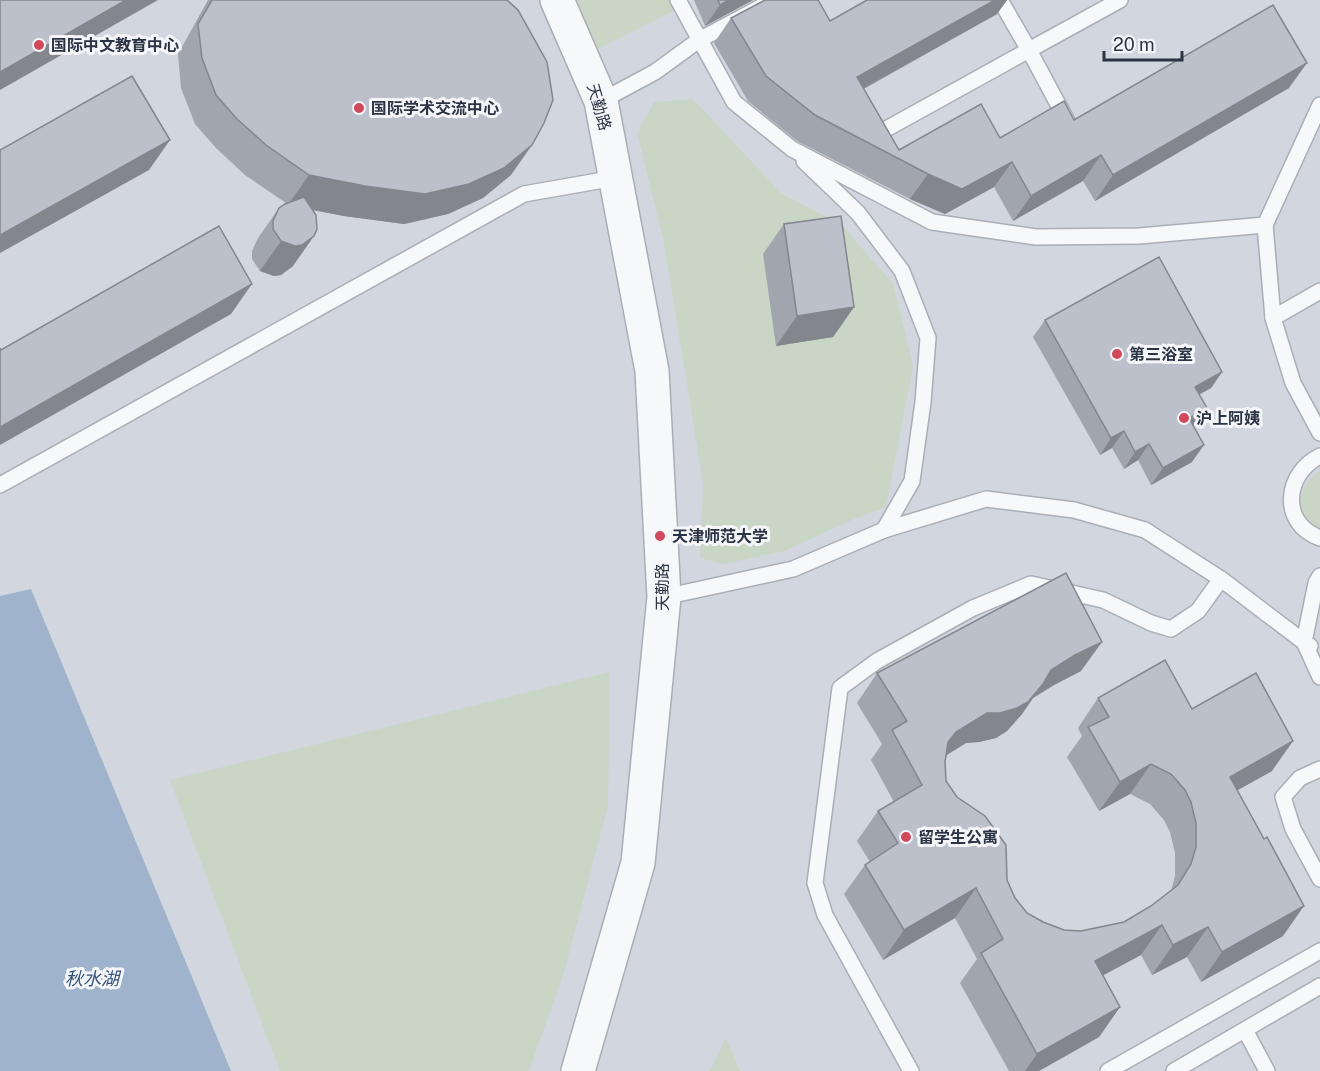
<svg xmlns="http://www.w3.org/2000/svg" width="1320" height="1071" viewBox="0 0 1320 1071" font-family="'Public Sans','Noto Sans SC',sans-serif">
  <rect width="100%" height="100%" fill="#e4e7ec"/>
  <rect fill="#d2d6de" x="0" y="0" width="1320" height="1071"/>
  <g fill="#c9d6c5">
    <path d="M557,0h121l3,7 -99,50z"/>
    <path d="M693,99l89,95 60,31 51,59 20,82 -27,141 -32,12 -70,32 -61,13 -23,-6 3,-75 -40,-245 -26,-105 17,-31z"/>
    <path d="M1320,471v59c-25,-12 -24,-46 0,-59z"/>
    <path d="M610,672l-2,134 -44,166 -35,99h-249l-110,-291z"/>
    <path d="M726,1038l14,33h-30z"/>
  </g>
  <path fill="#9fb4cc" d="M31,589l200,482h-231v-475z"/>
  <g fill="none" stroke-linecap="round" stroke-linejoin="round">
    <defs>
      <g id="service">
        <path d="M678,0l56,102 58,47 140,73 104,15 103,-1 126,-11 55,-120"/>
        <path d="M1000,0l29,50 91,-50"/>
        <path d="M601,101l54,-29 44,-32 75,-40"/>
        <path d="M879,133l150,-83 38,71"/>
        <path d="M804,161l54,52 44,58 26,67 -5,64 -11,79 -28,49"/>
        <path d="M1265,225l8,93 20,65 27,50"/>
        <path d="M1273,318l47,-27"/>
        <path d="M1320,456c-35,17 -41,67 0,82"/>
        <path d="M0,485l524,-291 91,-16"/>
        <path d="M664,597l129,-28 91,-39 102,-31 88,11 71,20 76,49 83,63 16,35"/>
        <path d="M1310,646l-6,-4 12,-59 4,-7"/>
        <path d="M1320,769l-20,9 -17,19 10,32 27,50"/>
        <path d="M1245,1030l22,41"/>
        <path d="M911,1071l-86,-156 -10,-32 25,-195 37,-27 96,-53 58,-24 72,16 48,23 20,6 27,-18 23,-32"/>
        <path d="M1108,1071l212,-120"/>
        <path d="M1174,1071l146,-85"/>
      </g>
      <path id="tertiary" d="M557,0l44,101 51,270 12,226 -26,266 -60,208"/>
    </defs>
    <use href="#service" stroke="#a9aeb7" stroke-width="18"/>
    <use href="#tertiary" stroke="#a9aeb7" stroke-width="36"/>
    <use href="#service" stroke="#f7f8fa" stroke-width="15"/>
    <use href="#tertiary" stroke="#f7f8fa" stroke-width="33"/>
  </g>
  <g fill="#a1a5ae">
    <path d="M208,0h299l4,175 -28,23 -35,16 -44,10 -60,-8 -32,-6 -19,56 -12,9 -7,1 -14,-5 -8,-12v-8l6,-13 21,-30 7,-5 -41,-28 -29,-27 -21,-24 -14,-36 -3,-34z"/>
    <path d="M694,0h59l-48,26z"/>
    <path d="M995,0h12l-10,14 -133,75 35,61 101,-12 74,-18 215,-32 -194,113 -12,-20 -70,40 -19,-34 -49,27 -35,-15 -113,-58 -49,-40 -34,-58 17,-25 99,3z"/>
    <path d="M784,224l70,83 -21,30 -57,9 -13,-92z"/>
    <path d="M1045,320l177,52 -11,16 -12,7 -4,30 -2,1 -1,36 -41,23 -13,-25 -14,9 -12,-21 -12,7 -67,-118z"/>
    <path d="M1081,671l-27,14 -21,13 -11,16 -15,17 -11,7 -17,4 -13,1 -19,12 -2,7 1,19 61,99 8,18 12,15 16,9 21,8 17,1 43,-9 27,-16 20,-15 4,-15v-23l-5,-21 -6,-12 -14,-16 -20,-10 -31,17 -32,-54 15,-21 -4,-8 20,-30 94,11 80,62 -34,19 45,146 -82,46 -14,-25 -35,18 -11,-20 -38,20 17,32 -21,30 -60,34h-30l-49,-88 17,-24 -22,-41 -72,42 -39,-66 21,-29 5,-3 -13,-21 21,-30 16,-9 -23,-42 11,-16 -25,-41 20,-30z"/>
  </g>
  <g fill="#83868d">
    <path d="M126,0h32l-158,90v-18z"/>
    <path d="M729,0h24l-48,26 15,-21z"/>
    <path d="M995,0h12l-10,14 -158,88 18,-25z"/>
    <path d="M1307,63l-18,25 -194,113 18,-26z"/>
    <path d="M170,140l-21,30 -149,83v-18z"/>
    <path d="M532,145l-21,30 -28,23 -35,16 -44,10 -60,-8 -56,-11 21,-30z"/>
    <path d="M1101,155l-18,26 -70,40 18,-25z"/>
    <path d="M1012,162l-18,25 -49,27 -35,-15 18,-25z"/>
    <path d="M314,236l-21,30 -12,9 -7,1 -14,-5 21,-30z"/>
    <path d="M252,284l-21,30 -231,131v-18z"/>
    <path d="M854,307l-21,30 -57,9 21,-30z"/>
    <path d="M1222,372l-11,16 -28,15 12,-16z"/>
    <path d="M1207,408l-12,17 -18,10 12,-17z"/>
    <path d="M1124,431l-12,17 -12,7 11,-17z"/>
    <path d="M1149,444l-11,16 -14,9 11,-17z"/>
    <path d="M1204,445l-12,17 -41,23 12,-17z"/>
    <path d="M1102,642l-21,29 -27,14 -21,13 -11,16 -15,17 -11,7 -17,4 -13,1 -31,19 21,-30 119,-77z"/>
    <path d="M1293,741l-21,30 -63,35 21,-29z"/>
    <path d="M1151,764l-21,30 -31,17 21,-29z"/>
    <path d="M976,888l-21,30 -72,42 21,-30z"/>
    <path d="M1304,906l-21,30 -82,46 21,-30z"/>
    <path d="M1162,925l-21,30 -67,36 21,-30z"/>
    <path d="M1208,927l-21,30 -35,18 21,-30z"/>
    <path d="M1120,1007l-21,30 -60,34h-14l12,-17z"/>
  </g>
  <g fill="#bbc0ca" stroke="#83868d" stroke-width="1.5">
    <path d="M0,0h126l-126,72z"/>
    <path d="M212,0h295l11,10 29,52 6,38 -9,23 -12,22 -28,23 -35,16 -44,10 -60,-8 -56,-11 -43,-30 -29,-26 -21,-24 -14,-37 -4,-34z"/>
    <path d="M718,0h11l-9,5z"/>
    <path d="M765,0h53l12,21 37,-21h128l-138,77 42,73 82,-46 19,34 64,-37 10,19 199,-115 34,58 -194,112 -12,-20 -70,41 -19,-34 -50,27 -34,-15 -113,-59 -49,-39 -35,-58z"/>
    <path d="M132,76l38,64 -170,95v-85z"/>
    <path d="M304,197l12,18 1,14 -3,7 -12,9 -7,1 -14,-5 -8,-12v-8l6,-13 6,-4z"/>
    <path d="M841,216l13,91 -57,9 -13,-92z"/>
    <path d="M219,226l33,58 -252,143v-79l1,2z"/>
    <path d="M1159,257l63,115 -27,15 12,21 -18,10 15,27 -41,23 -14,-24 -14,8 -11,-21 -13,7 -66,-118z"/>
    <path d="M1066,573l36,69 -27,13 -24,15 -8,14 -15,18 -11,6 -17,5h-13l-31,19 -8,10 -3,20 1,19 11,16 28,19 21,29 1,35 8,18 12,15 16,9 21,8 17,1 43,-9 27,-16 27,-21 13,-21 5,-17v-24l-5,-21 -6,-12 -14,-16 -20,-10 -31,18 -32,-55 21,-10 -11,-19 67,-38 27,49 64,-36 37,68 -63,36 34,62 3,-2 37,69 -82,46 -14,-25 -35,18 -11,-20 -67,36 25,46 -83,47 -56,-101 22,-14 -27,-51 -72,42 -39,-65 33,-22 -20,-32 44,-26 -30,-55 15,-9 -30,-48z"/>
  </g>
  <g fill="#d1495b" stroke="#f4f6f9" stroke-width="2">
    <circle cx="39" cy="45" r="6"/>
    <circle cx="359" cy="108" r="6"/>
    <circle cx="1117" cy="354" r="6"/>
    <circle cx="1184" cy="418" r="6"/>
    <circle cx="660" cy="536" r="6"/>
    <circle cx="906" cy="837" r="6"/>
  </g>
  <g text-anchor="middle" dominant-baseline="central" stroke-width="6" stroke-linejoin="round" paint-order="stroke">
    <g font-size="16" font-weight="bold" fill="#2b3445" stroke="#f4f6f9" text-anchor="start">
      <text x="51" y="45">国际中文教育中心</text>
      <text x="371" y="108">国际学术交流中心</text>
      <text x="1129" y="354">第三浴室</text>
      <text x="1196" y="418">沪上阿姨</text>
      <text x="672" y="536">天津师范大学</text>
      <text x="918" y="837">留学生公寓</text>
    </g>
    <g font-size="16" fill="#2b3445" stroke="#f4f6f9">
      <text transform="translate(599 107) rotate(74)">天勤路</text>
      <text transform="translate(662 587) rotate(-90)">天勤路</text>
    </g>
    <g font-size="18" font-style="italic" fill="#34527a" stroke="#f4f6f9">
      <text x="92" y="978">秋水湖</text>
    </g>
  </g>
  <path d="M1104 51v9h78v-9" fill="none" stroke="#2b3445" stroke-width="3"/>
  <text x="1113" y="51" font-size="18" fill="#2b3445" stroke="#f4f6f9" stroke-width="4.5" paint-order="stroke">20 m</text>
</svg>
